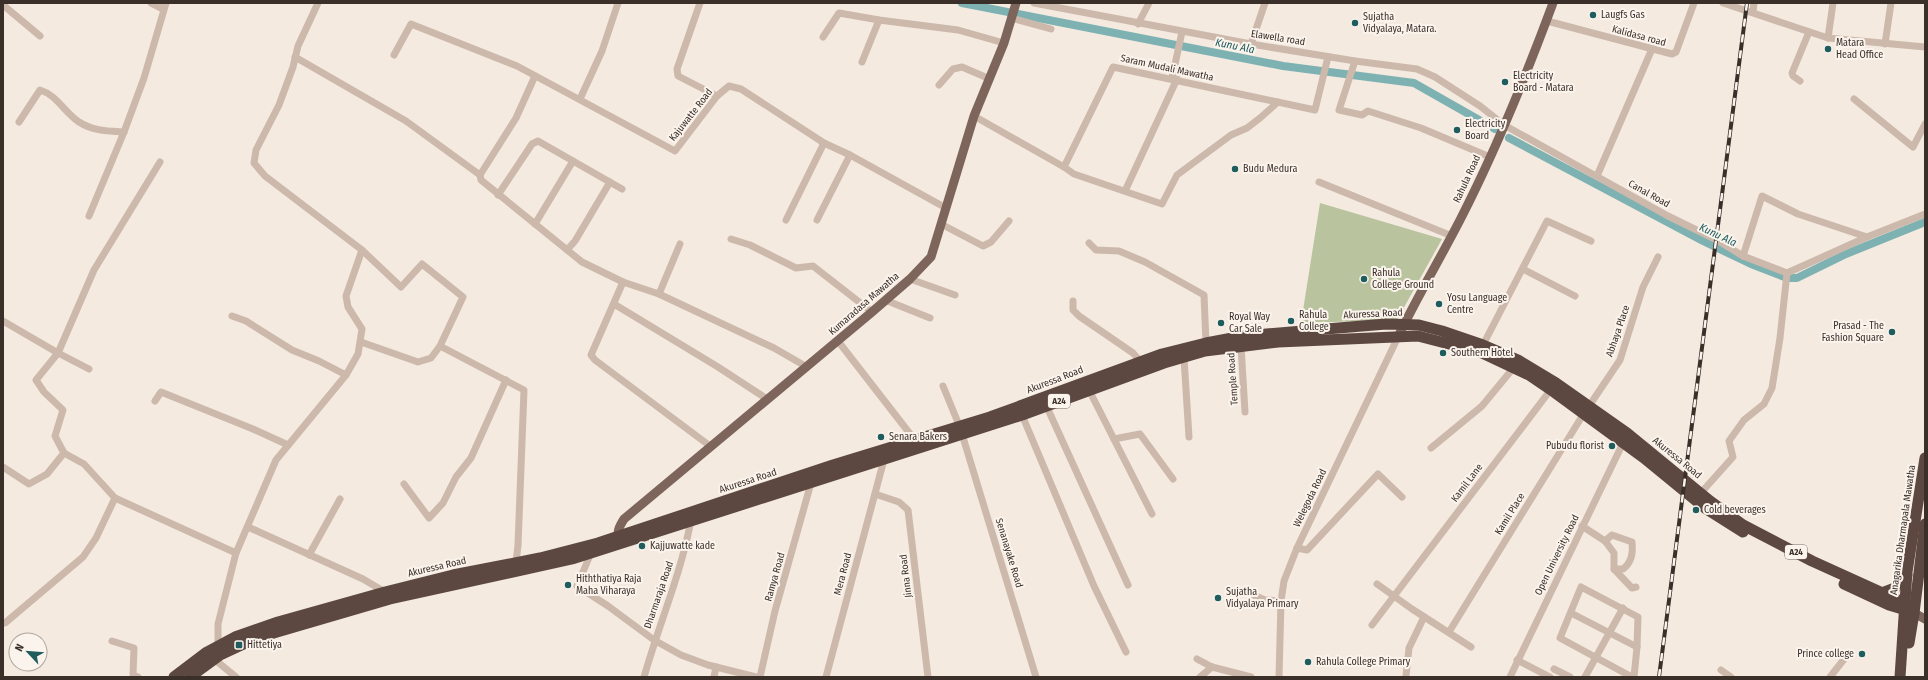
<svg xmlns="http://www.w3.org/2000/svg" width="1928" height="680" viewBox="0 0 1928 680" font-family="'Fira Sans Condensed',sans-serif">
  <rect width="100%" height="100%" fill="#f4eae0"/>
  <path fill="#b9c49f" d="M1320,203l122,36 -45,81 -96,3z"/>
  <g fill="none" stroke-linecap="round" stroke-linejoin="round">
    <g stroke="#7eb2b2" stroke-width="8">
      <path d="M962,3l321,63 131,17 81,46"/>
      <path d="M1509,138l194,103 48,23 36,14h10l49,-24 79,-32"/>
    </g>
    <g stroke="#cdb9ab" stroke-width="7">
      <path d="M151,3l12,6"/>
      <path d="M318,3l-20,43 -5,21 -14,38 -23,45 -2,13 11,13 97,74 39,37 21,-23 41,33 -23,49"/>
      <path d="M700,3l-23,66 1,7 39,20"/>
      <path d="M1034,3l217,41 104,17 62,8 18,8 45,29 24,19 164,91 49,24 26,16 44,17 80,-36 58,-23"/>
      <path d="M1723,3l105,35 97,9"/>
      <path d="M3,5l37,31"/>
      <path d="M1753,12l1,-9"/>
      <path d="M1011,18l40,11"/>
      <path d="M1547,21l125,33 4,-2 18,-49"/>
      <path d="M1138,24l11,-21"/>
      <path d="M823,37l16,-24 40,7 79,10 46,13"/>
      <path d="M1828,38l5,-35"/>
      <path d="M1251,44l14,-41"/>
      <path d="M1885,44l6,-41"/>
      <path d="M394,55l17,-31 106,42 158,85 42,-55 12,-10 12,3 83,54 26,12 96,53"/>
      <path d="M295,57l111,64 74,54"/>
      <path d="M1355,61l-16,49 23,5 6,-4 53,17 69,29"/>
      <path d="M862,62l17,-42"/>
      <path d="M535,76l-19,42 -36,57 1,5 101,82 41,20 36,12 115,54 33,19"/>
      <path d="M1172,78l10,-46"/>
      <path d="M1800,81l-7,-5 -1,-3 17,-41"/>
      <path d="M939,85l14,-16 9,-2 28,12"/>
      <path d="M580,99l22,-48 16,-48"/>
      <path d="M1854,99l59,48 12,-23"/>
      <path d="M1278,102l-18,16 -13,10 -16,7 -54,40 -15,29 -88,-30 -10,-7 49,-100 202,43 13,-53"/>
      <path d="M974,116l90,51"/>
      <path d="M19,122l21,-32c17,5 24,22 39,32 14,9 28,9 45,10"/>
      <path d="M1597,176l55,-127"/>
      <path d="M1319,182l133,54"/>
      <path d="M1125,191l52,-112"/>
      <path d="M498,195l34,-51 6,-3 84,48"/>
      <path d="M89,216l35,-84 20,-54 22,-75"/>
      <path d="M786,220l38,-77"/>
      <path d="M817,220l33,-65"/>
      <path d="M535,224l38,-63"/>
      <path d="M941,224l42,22 8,-4 18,-21"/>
      <path d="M731,239l19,6 46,23 17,-2 59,46"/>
      <path d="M1089,243l7,7 23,1 26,11 59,33 2,48"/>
      <path d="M567,250l8,-9 35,-59"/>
      <path d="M1743,256l19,-60 36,18 69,23"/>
      <path d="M1523,269l52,27"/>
      <path d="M910,279l45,16"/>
      <path d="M623,282l-32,73 4,5 115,86"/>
      <path d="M659,294l21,-50"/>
      <path d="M885,300l45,18"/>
      <path d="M1073,301v9l6,6 54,37 7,8"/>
      <path d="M614,304l104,63 49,32"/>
      <path d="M232,316l14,5 46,29 27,11 27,14"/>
      <path d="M3,321l55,32 36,-83 66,-108"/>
      <path d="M838,341l76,98"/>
      <path d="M361,342l57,20 13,-4 9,-12 84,44 -6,155 -2,18"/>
      <path d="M1483,345l64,-124 44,20"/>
      <path d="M1241,346l4,66"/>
      <path d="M1184,358l5,79"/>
      <path d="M943,386l16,39"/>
      <path d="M1089,390l63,124"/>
      <path d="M155,401l6,-9 92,37 35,16"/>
      <path d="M1046,405l82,180"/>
      <path d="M1022,415l72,171 32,66"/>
      <path d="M962,434l74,243"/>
      <path d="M1114,439l26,-5 33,45"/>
      <path d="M1431,448l51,-42 33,-40"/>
      <path d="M64,453l-9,-17 8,-26 -19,-18 -8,-12 22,-27 31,16"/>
      <path d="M3,467l26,17 18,-10 17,-21 20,11 31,34 -19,40 -13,19 -78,66h-2"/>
      <path d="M404,484l25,34 14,-15 13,-26 15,-19 35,-78"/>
      <path d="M875,494l24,8 9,8 20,167"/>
      <path d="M1699,495l34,-38 -4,-16 15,-21 20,-16 8,-16 8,-50 7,-65"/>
      <path d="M115,498l121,55"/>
      <path d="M1582,526l23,15 9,12v16l18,19 4,-1"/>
      <path d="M248,527l115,52 22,13"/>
      <path d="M1605,541l7,-6 20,7c1,11 0,20 -9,27h-9"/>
      <path d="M1297,548l10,2 71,-76 24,23"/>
      <path d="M591,553l-14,33 31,20 46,34 27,15 27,10 48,12"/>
      <path d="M309,555l31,-56"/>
      <path d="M1377,584l35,25 59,38"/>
      <path d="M1251,594l14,6 16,1"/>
      <path d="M1571,613l66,34"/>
      <path d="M1372,625l180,-237"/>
      <path d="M1449,632l132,-214 39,-58 23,-73 15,-30"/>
      <path d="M112,641l22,7 -1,27 5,2"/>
      <path d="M218,649v-25l18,-71 40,-93 70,-85 12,-21 4,-25 -14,-22 -2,-11 16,-46"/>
      <path d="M214,659l22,18"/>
      <path d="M1197,659l15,8 39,10"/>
      <path d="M1517,660l33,17"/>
      <path d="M1554,669l16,8"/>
      <path d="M1721,670l10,7"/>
      <path d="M1406,676l3,-28 15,-31"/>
      <path d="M644,677c15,-53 37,-103 47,-157"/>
      <path d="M714,677l2,-10"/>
      <path d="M760,677l15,-66 36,-128"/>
      <path d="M826,677l59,-221"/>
      <path d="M1200,677l12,-10"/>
      <path d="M1279,677l2,-76 3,-20 13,-33 101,-211"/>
      <path d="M1510,677l113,-234"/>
      <path d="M1585,677l38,-69"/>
      <path d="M1632,677l-72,-39 21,-51 57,30 -1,30 -3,30"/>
      <path d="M1830,677l15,-19"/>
    </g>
    <g stroke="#7d655b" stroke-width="9">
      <path d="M1398,337c19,-40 42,-78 62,-117 36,-70 66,-144 93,-217"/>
      <path d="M620,541c-4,-9 -1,-14 4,-22l248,-207 38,-33 21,-22 43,-141 30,-73 12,-40"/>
      <path d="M1914,613l11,6"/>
    </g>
    <g stroke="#5c4841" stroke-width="11">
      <path d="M1844,584l45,21 20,6"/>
      <path d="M1882,593l13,-5 12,-13"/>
      <path d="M1909,643l5,-30 11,-89"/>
      <path d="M174,677l33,-25 28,-15 43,-15 107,-30 68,-17 87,-17 58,-15 235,-78 157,-48 172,-63 44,-11 37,-7 143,-12 33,1 23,6 41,14 35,15 38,23 71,50 83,68 33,24 69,36 86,39 16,13"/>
      <path d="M190,677l30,-22 34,-16 23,-7 113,-33 182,-40 450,-144 142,-52 41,-12 73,-9 140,-6 62,16 49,23 25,17 90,66 61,50 38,24"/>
      <path d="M1900,677l7,-105 18,-114"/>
    </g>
    <defs>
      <path id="rail" d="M1659,677l88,-674"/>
    </defs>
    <use href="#rail" stroke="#3b2f2a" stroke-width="4"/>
    <use href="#rail" stroke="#fbf4ed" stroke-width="2.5" stroke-dasharray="8" stroke-linecap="butt"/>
  </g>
  <g fill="#1e5c5e" stroke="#fbf4ed" stroke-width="1.5">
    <circle cx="1593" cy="15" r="4"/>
    <circle cx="1355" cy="23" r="4"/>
    <circle cx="1828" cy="49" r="4"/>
    <circle cx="1505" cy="82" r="4"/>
    <circle cx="1457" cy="130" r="4"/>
    <circle cx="1235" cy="169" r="4"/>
    <circle cx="1364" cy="279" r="4"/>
    <circle cx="1439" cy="304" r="4"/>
    <circle cx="1291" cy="321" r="4"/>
    <circle cx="1221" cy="323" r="4"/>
    <circle cx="1892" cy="332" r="4"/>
    <circle cx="1443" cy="353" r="4"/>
    <circle cx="881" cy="437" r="4"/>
    <circle cx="1612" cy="446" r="4"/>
    <circle cx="1696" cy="510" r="4"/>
    <circle cx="642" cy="546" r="4"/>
    <circle cx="568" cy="585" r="4"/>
    <circle cx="1218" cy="598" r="4"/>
    <rect x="235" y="641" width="8" height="8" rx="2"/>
    <circle cx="1862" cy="654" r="4"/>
    <circle cx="1308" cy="662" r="4"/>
  </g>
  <g text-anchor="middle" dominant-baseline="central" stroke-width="4" stroke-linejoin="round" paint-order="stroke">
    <g fill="#fbf4ed" stroke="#756a64" stroke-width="1">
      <rect x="1048" y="394" width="22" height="14" rx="3"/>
      <rect x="1785" y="545" width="22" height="14" rx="3"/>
    </g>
    <g font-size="9" font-weight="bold" fill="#3b2f2a">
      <text x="1059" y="401">A24</text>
      <text x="1796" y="552">A24</text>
    </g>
    <g font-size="10" fill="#3b2f2a" stroke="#fbf4ed" text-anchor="start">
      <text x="1601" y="15">Laugfs Gas</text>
      <text x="1363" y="17">Sujatha<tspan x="1363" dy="12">Vidyalaya, Matara.</tspan></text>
      <text x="1836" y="43">Matara<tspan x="1836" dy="12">Head Office</tspan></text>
      <text x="1513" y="76">Electricity<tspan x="1513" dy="12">Board - Matara</tspan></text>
      <text x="1465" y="124">Electricity<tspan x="1465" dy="12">Board</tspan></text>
      <text x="1243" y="169">Budu Medura</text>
      <text x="1372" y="273">Rahula<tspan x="1372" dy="12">College Ground</tspan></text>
      <text x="1447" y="298">Yosu Language<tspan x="1447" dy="12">Centre</tspan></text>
      <text x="1299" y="315">Rahula<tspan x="1299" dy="12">College</tspan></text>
      <text x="1229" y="317">Royal Way<tspan x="1229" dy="12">Car Sale</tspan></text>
      <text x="1884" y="326" text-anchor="end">Prasad - The<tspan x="1884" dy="12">Fashion Square</tspan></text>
      <text x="1451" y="353">Southern Hotel</text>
      <text x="889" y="437">Senara Bakers</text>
      <text x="1604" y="446" text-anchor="end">Pubudu florist</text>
      <text x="1704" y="510">Cold beverages</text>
      <text x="650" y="546">Kajjuwatte kade</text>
      <text x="576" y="579">Hiththatiya Raja<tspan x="576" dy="12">Maha Viharaya</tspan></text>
      <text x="1226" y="592">Sujatha<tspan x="1226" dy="12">Vidyalaya Primary</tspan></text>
      <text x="247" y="645">Hittetiya</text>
      <text x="1854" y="654" text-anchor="end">Prince college</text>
      <text x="1316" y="662">Rahula College Primary</text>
    </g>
    <g font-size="10" fill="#3b2f2a" stroke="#fbf4ed">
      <text transform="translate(1639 36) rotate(15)">Kalidasa road</text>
      <text transform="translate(1278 38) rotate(9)">Elawella road</text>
      <text transform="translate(1167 68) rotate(12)">Saram Mudali Mawatha</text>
      <text transform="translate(691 115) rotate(-52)">Kajuwatte Road</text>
      <text transform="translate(1467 179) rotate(-65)">Rahula Road</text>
      <text transform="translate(1649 194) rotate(29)">Canal Road</text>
      <text transform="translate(864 304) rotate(-41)">Kumaradasa Mawatha</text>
      <text transform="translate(1373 314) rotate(-3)">Akuressa Road</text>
      <text transform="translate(1618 331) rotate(-71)">Abhaya Place</text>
      <text transform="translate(1233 379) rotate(-94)">Temple Road</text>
      <text transform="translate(1055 380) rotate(-21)">Akuressa Road</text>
      <text transform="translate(1677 458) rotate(39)">Akuressa Road</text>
      <text transform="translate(748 481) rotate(-18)">Akuressa Road</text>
      <text transform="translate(1467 483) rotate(-53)">Kamil Lane</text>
      <text transform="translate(1310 498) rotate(-64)">Welegoda Road</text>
      <text transform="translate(1510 514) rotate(-58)">Kamil Place</text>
      <text transform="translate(1903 530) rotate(-82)">Anagarika Dharmapala Mawatha</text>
      <text transform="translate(1009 553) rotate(73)">Senanayake Road</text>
      <text transform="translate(1557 555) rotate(-64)">Open University Road</text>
      <text transform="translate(437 567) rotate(-13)">Akuressa Road</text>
      <text transform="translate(843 574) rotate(-75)">Mera Road</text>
      <text transform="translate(906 576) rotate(-97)">Jinna Road</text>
      <text transform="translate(775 577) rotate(-74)">Ramya Road</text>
      <text transform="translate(659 595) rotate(-71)">Dharmaraja Road</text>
    </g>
    <g font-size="11" font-style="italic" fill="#1e5c5e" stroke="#fbf4ed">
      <text transform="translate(1235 46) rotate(11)">Kunu Ala</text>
      <text transform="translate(1718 235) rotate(25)">Kunu Ala</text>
    </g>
  </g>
  <rect width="1928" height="680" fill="none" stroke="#3b2f2a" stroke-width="8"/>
  <g transform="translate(28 652) rotate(296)"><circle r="19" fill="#fbf4ed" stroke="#aea59f"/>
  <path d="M0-3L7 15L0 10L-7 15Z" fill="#1e5c5e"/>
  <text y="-6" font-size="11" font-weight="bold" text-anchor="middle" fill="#3b2f2a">N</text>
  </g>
</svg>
